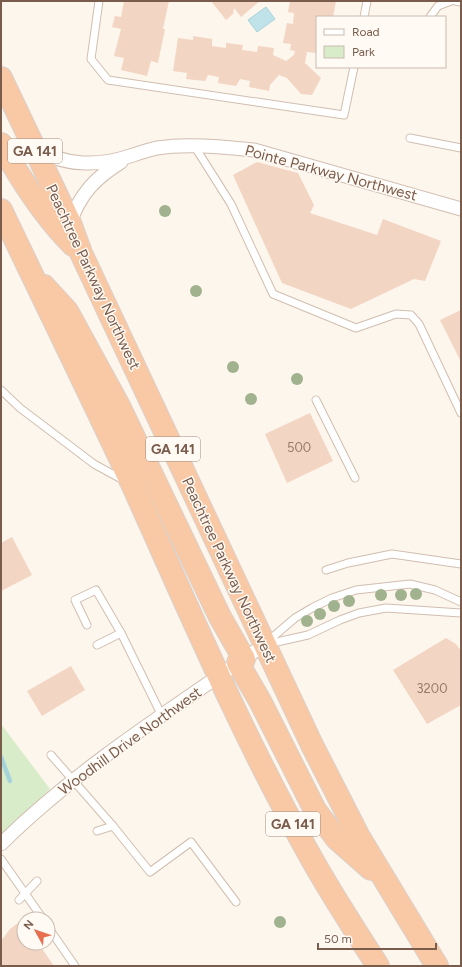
<svg xmlns="http://www.w3.org/2000/svg" width="462" height="967" viewBox="0 0 462 967" font-family="Figtree,sans-serif">
  <rect width="100%" height="100%" fill="#fdf6ec"/>
  <path fill="#d8ecc9" d="M1,724l49,65 -49,50z"/>
  <path fill="#bfe3e8" stroke="#a5d3da" d="M266,7l9,12 -18,13 -9,-12z"/>
  <g fill="none" stroke-linecap="round" stroke-linejoin="round">
    <path stroke="#a5d3da" stroke-width="4.5" d="M1,757l9,24"/>
  </g>
  <g fill="#f3d5c3">
    <path d="M124,1h45l-6,28h2l-7,34 -7,-2 -4,15 -26,-6 3,-12 -10,-2 7,-27 -9,-2 3,-11 6,1z"/>
    <path d="M211,1h49l-19,16 -7,-9 -1,6 -7,6z"/>
    <path d="M290,1h46l-3,16h-16v36l-10,-1 -2,11 16,15 -9,17 -11,-1 -14,-16 -8,-3 -9,10 -1,6 -20,-4 1,-6 -10,-2 -4,7 -18,-3 1,-6 -11,-2 -3,6 -19,-2 1,-6 -14,-2 5,-33 15,2v-4l19,3v7l14,2v-5l17,2 -1,5 15,2 1,-6 16,2 -1,7 13,6 8,-6 1,-4 -5,-1 1,-6 -8,-1 4,-20 6,1 1,-11 -6,-1z"/>
    <path d="M257,162l41,11 16,32 -4,8 67,22 6,-16 58,22 -16,40 -11,-2 -63,30 -69,-26 -49,-108z"/>
    <path d="M461,310v52l-21,-42z"/>
    <path d="M310,413l23,48 -46,22 -22,-49z"/>
    <path d="M12,537l20,38 -31,16v-48z"/>
    <path d="M446,638l10,6 5,7v54l-34,19 -34,-54z"/>
    <path d="M71,666l14,24 -43,26 -15,-25z"/>
    <path d="M22,920l2,3v20h14l16,23h-53v-25l9,-12z"/>
  </g>
  <g fill="none" stroke-linecap="round" stroke-linejoin="round">
    <defs>
      <g id="service">
        <path d="M99,1l-8,58 17,21 236,35 10,-48"/>
        <path d="M455,1l6,1"/>
        <path d="M364,17l3,-16"/>
        <path d="M430,17l8,-11 13,-5"/>
        <path d="M410,138l51,10"/>
        <path d="M195,147l36,57 42,90 83,34 40,-14 15,1 8,9 42,89"/>
        <path d="M1,390l19,18 74,56 31,17"/>
        <path d="M316,400l39,78"/>
        <path d="M326,570l22,-7 44,-9 69,10"/>
        <path d="M87,625l-12,-25 21,-10 25,43 41,83"/>
        <path d="M267,642l28,-24 17,-10 20,-10 24,-8 54,-6 25,6 26,12"/>
        <path d="M268,644l40,-9 32,-15 19,-7 27,-5 75,5"/>
        <path d="M97,645l24,-12"/>
        <path d="M51,755l62,71 37,46 41,-30 45,60"/>
        <path d="M97,831l16,-5"/>
        <path d="M1,859l42,60"/>
        <path d="M19,900l18,-19"/>
        <path d="M48,927l27,39"/>
      </g>
      <g id="minor">
        <path d="M37,148c27,19 63,18 93,8 9,-3 18,-6 27,-8 30,-5 67,-1 97,2l207,59"/>
        <path d="M70,223c10,-29 25,-45 51,-61"/>
        <path d="M1,844c78,-77 174,-137 263,-199"/>
      </g>
      <g id="trunk">
        <path d="M1,78l69,145 11,30 231,492 47,92 78,129"/>
        <path d="M1,144c20,36 43,72 72,101"/>
        <path d="M1,210c44,92 89,184 132,276 56,124 109,249 176,368 21,38 45,75 69,112"/>
        <path d="M44,286l23,25 52,95 101,211 24,42"/>
        <path d="M238,663l22,38 55,109 22,29 34,30"/>
      </g>
    </defs>
    <use href="#service" stroke="#d1beb0" stroke-width="9"/>
    <use href="#minor" stroke="#d1beb0" stroke-width="15"/>
    <use href="#trunk" stroke="#dad1cd" stroke-width="24"/>
    <use href="#service" stroke="#fff" stroke-width="7"/>
    <use href="#minor" stroke="#fff" stroke-width="13"/>
    <use href="#trunk" stroke="#f9c8a4" stroke-width="22"/>
  </g>
  <g fill="#a0b28e">
    <circle cx="165" cy="211" r="6"/>
    <circle cx="196" cy="291" r="6"/>
    <circle cx="233" cy="367" r="6"/>
    <circle cx="297" cy="379" r="6"/>
    <circle cx="251" cy="399" r="6"/>
    <circle cx="416" cy="594" r="6"/>
    <circle cx="381" cy="595" r="6"/>
    <circle cx="401" cy="595" r="6"/>
    <circle cx="349" cy="601" r="6"/>
    <circle cx="334" cy="606" r="6"/>
    <circle cx="320" cy="614" r="6"/>
    <circle cx="307" cy="621" r="6"/>
    <circle cx="280" cy="922" r="6"/>
  </g>
  <g text-anchor="middle" dominant-baseline="central" stroke-width="3" stroke-linejoin="round" paint-order="stroke">
    <g font-size="13" fill="#987a6a">
      <text x="299" y="447">500</text>
      <text x="432" y="688">3200</text>
    </g>
    <g fill="#fffaf3" stroke="#a28b7f" stroke-width="1">
      <rect x="8" y="139" width="54" height="24" rx="3"/>
      <rect x="146" y="437" width="54" height="24" rx="3"/>
      <rect x="266" y="812" width="54" height="24" rx="3"/>
    </g>
    <g font-size="14" font-weight="bold" fill="#7a5c4d">
      <text x="35" y="151">GA 141</text>
      <text x="173" y="449">GA 141</text>
      <text x="293" y="824">GA 141</text>
    </g>
    <g font-size="15" fill="#7a5c4d" stroke="#fffaf3">
      <text transform="translate(331 173) rotate(15)">Pointe Parkway Northwest</text>
      <text transform="translate(93 277) rotate(65)">Peachtree Parkway Northwest</text>
      <text transform="translate(229 570) rotate(65)">Peachtree Parkway Northwest</text>
      <text transform="translate(130 741) rotate(-36)">Woodhill Drive Northwest</text>
    </g>
  </g>
  <rect width="462" height="967" fill="none" stroke="#7a5c4d" stroke-width="4"/>
  <rect x="316" y="16" width="130" height="52" fill="#fffaf3" stroke="#cabbb1"/>
  <rect x="324" y="29" width="20" height="6" fill="#ffffff" stroke="#cabbb1"/>
  <text x="352" y="36" font-size="12" fill="#7a5c4d">Road</text>
  <rect x="324" y="46" width="20" height="12" fill="#d8ecc9" stroke="#cabbb1"/>
  <text x="352" y="56" font-size="12" fill="#7a5c4d">Park</text>
  <g transform="translate(36 931) rotate(310)"><circle r="19" fill="#fffaf3" stroke="#cabbb1"/>
  <path d="M0-3L7 15L0 10L-7 15Z" fill="#e76f51"/>
  <text y="-6" font-size="11" font-weight="bold" text-anchor="middle" fill="#7a5c4d">N</text>
  </g>
  <path d="M318 943v6h118v-6" fill="none" stroke="#7a5c4d" stroke-width="2"/>
  <text x="324" y="943" font-size="12" fill="#7a5c4d" stroke="#fffaf3" stroke-width="3" paint-order="stroke">50 m</text>
</svg>
